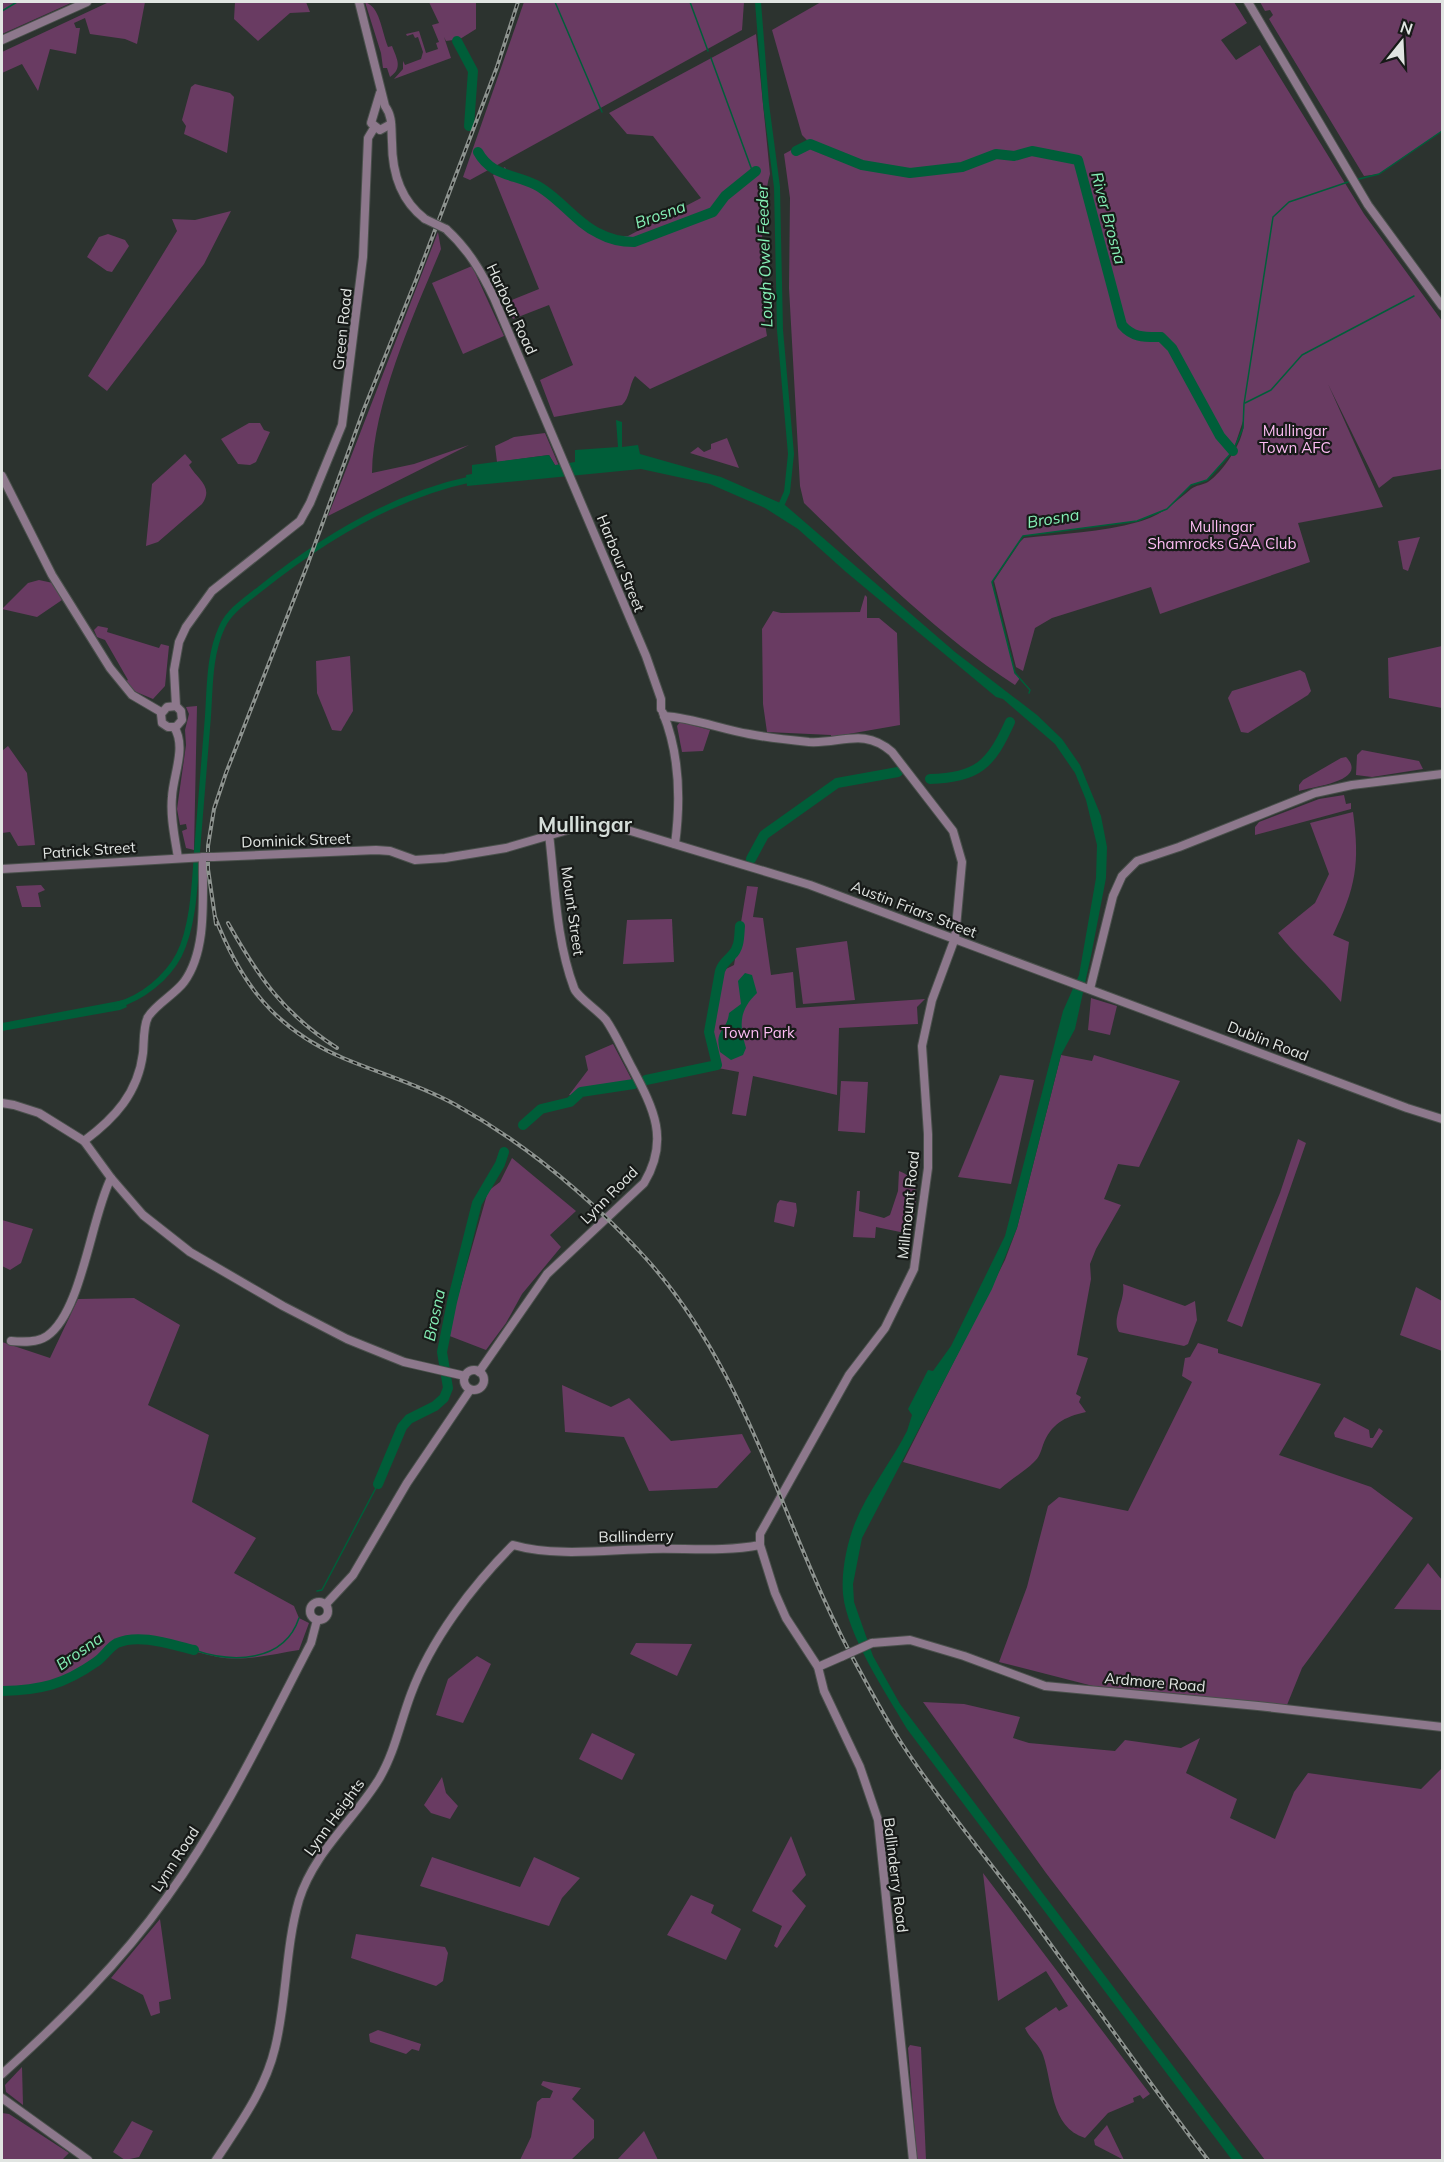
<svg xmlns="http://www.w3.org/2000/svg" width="1444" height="2162" viewBox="0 0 1444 2162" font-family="Mulish,sans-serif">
  <rect width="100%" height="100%" fill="#2c332f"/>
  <g fill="#693b62">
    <path d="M2,2h71l-71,32z"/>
    <path d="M109,2h36l-8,42 -12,-5 -35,-5 -5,-16 -11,5 2,5h4l-4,26 -26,-5 -12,42 -16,-27 -20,9v-21z"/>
    <path d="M235,2h71l4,10 -20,1 -32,28 -24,-22z"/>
    <path d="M365,2c15,5 16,27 23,45l4,-1c5,13 11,22 -2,31l-3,-9h-4l-2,-15z"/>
    <path d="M429,2h47v27l-16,10 -14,2 -2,-4 7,21 -57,21 9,-10v-8l2,4 16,-6 2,-7 -5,-15 -3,1 -2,-4 -6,2 -1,-2 13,-3 7,22 12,-4 -2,-6 3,-1 -7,-17 7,-2z"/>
    <path d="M524,2h220l-2,28 -272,150 -7,-3z"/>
    <path d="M821,2h413l13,21 -26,17 15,20 24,-15 104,169 78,107v148l-49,8 -14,11 -51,-104 55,123 -85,16 12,39 -150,52 -9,-27 -99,31 -17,10 -12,43 -7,-4 -22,-86 26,-39 4,-4c37,-4 78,-6 114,-16 23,-6 36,-19 53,-33 5,-4 12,-4 17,-7 15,-10 39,-45 35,-61l-10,30 -26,29 -16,5 -24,24 -30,12 -114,15 -31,46 23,91 5,5 -5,7c-76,-49 -146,-119 -211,-182l-4,-17 -11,-198 1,-90 -6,-44 24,-13 -6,-6 -30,-105z"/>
    <path d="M1260,2h182v129l-63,43 -15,2 -95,-157 4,-4 -3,-5 -5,1z"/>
    <path d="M756,34l14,140c-11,38 -10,122 -3,162l-117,53 -15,-13c-6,9 -5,22 -13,29l-68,12 -14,-37 33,-15 -24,-60 -36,14 -9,-16 35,-14 -46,-114 12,-8 3,7c44,13 57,30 89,62h31l73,-38 -48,-62 -26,-2 -18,-21z"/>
    <path d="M195,84l35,9 4,4 -7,56 -43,-19 2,-8 -4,-6 9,-33z"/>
    <path d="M231,211l-27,53 -97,127 -19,-15 89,-145 -5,-12 23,1z"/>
    <path d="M438,232l3,17c-27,65 -68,154 -69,224l42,-9 55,-19 -141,71z"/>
    <path d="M108,234l17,6 4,6 -17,26 -5,-1 -20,-14 12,-20z"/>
    <path d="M472,266l32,70 -41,18 -31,-71z"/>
    <path d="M249,423h11l4,7 6,2 -14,30 -6,3 -12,-1 -17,-25z"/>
    <path d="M545,433l14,33 -4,-1 -6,-10 -52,7 -2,-16 19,-9z"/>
    <path d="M727,438l12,30 -49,-15 8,-6 6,5 7,-3v-5z"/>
    <path d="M185,454l7,8 -3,3c9,15 25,22 13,39l-44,38 -12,4 6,-62z"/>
    <path d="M1420,537l-12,34 -5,-2 -5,-28z"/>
    <path d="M39,580l14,3 9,17 -25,17 -35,-8 26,-26z"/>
    <path d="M865,595l2,2v21h12l18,15 3,92 -69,12v-2l-64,-3 -4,-28 -1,-75 11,-18 8,2 79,-1z"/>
    <path d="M98,626l10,2 -1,4 52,16 2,-4 8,2 -4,40 -12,13 -19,-8 -10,-9 4,-2 -23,-40 -8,-3 -3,-7z"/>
    <path d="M1442,646v62l-53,-10 -1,-40z"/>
    <path d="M350,656l3,55 -12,20 -9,-1 -15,-37 -1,-32z"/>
    <path d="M1300,670l5,3 6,18 -3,4 -60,38 -7,-1 -13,-34 4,-7z"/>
    <path d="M197,706l-3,144 -8,-2 -4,-17 5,-2 -1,-5 -6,1 -3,-16 9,-64 -1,-15 4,-16 -3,-7z"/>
    <path d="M680,722l30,8 -7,21 -21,1 -5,-26z"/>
    <path d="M8,746l19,27 8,72 -17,1 -8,-14 -8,1v-82z"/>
    <path d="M1362,750l57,11 4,8 -51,8 -16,-2 1,-20z"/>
    <path d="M1346,757c23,24 -31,29 -47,34v-6l4,-5 38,-22z"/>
    <path d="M1344,795l2,9 5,-1v6l-96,26v-8l4,-5 60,-23z"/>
    <path d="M1353,812c7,52 3,75 -20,123l16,7 -8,60c-20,-24 -43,-44 -63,-69l37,-30 14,-29 -19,-51z"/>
    <path d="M41,885l4,5 -7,3 3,14h-19l-6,-21z"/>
    <path d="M747,886l11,1 -5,30 10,1 8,57 22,-3 3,36 129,-9 -8,8 1,17 -79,4 -2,67 -84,-19 -7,40 -14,-2 7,-42 -21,-4v-11l-6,-27 10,-59 12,-6z"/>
    <path d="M672,919l2,43 -51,2 4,-44z"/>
    <path d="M847,941l8,59 -52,4 -7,-56z"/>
    <path d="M1091,998l26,8 -7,29 -22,-5z"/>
    <path d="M613,1044l21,40 -53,8 -6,5 -6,-2 19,-25 -3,-14z"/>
    <path d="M1061,1055l31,6 2,-6 86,26 -41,86 -21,-3 -14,35 17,6 -25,44 -6,15 1,15 -14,76 11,3 -12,36 5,3 -2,5 7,10c-22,5 -35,12 -43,33 -2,6 -4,13 -9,17 -10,10 -23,17 -34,27l-97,-27 102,-202 12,-32z"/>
    <path d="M1000,1075l34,5 -23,104 -53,-7z"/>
    <path d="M841,1081l27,1 -3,51 -27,-2z"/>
    <path d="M1298,1139l8,4 -64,184 -15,-6 53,-128z"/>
    <path d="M512,1158l64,53 -26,24 11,12 -39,47 -16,29 -20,27 -39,-15 41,-144 12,-9z"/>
    <path d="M899,1171c27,9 15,41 11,63l-34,-7 -1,11 -22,-1 4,-46h3l-1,20 25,7 6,-3 8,-24z"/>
    <path d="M780,1200l16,3 1,8 -3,16 -20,-5 3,-18z"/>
    <path d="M2,1220l31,9 -12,34 -11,7 -8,-4z"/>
    <path d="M1123,1284l62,22 10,-5 2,19 -9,24 -4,2 -65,-14c-8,-14 7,-32 4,-48z"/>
    <path d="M1416,1287l26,14v50l-42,-16z"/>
    <path d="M134,1298l46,27 -32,80 61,30 -17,67 64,36 -22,35 60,33 5,12 10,5 -10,27c-26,4 -55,12 -81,7 -30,-5 -59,-21 -90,-17 -18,3 -38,28 -55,38 -21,12 -48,12 -71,13v-349l48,16 28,-59z"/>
    <path d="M1198,1343l20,6v4l103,31 -42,71 92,32 42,31 -111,150 -15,37 -194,-19 -94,-24 28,-75 21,-81 11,-9 69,14 64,-129 -10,-6 3,-18 5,-1z"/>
    <path d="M562,1385l49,22 18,-9 42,43 71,-7 9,18 -34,36 -68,3 -25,-54 -59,-5z"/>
    <path d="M1344,1417l25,13 1,8h3l6,-10 4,3 -11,17 -37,-11 -1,-4z"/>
    <path d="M1428,1563l14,17v30l-48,-1z"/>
    <path d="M636,1643l56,1 -15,32 -47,-22z"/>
    <path d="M477,1656l14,8 -28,59 -27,-8 12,-36z"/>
    <path d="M923,1702l41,2 56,13 -7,21 16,5 86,8 10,-11 56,8 19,-10 -14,35 51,26 -7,19 45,21 19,-47 14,-19 113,16 21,-21v392h-177l-219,-287z"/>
    <path d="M592,1733l43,21 -13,26 -43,-21z"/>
    <path d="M442,1777l4,16 12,13 -8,13 -19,-6 -7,-8z"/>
    <path d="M791,1836l15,39 -14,16 14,15 -29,42 -3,-2 8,-20 -30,-15z"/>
    <path d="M432,1857l88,30 14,-30 46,21 -18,20 -13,28 -129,-40z"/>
    <path d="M983,1873l167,221 -7,5 -3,-4 -7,3 1,4 -26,11 -23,25c-35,-11 -32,-54 -42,-83 -4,-11 -14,-17 -18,-27l31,-21 3,4 9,-5 -22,-35 -48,30z"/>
    <path d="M691,1895l23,10 -3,8 30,16 -15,31 -59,-25z"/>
    <path d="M160,1919l11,80 -12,3 1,11 -9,3 -8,-21 -32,-17z"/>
    <path d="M356,1934l89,13 3,6 -5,28 -7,5 -85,-28z"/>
    <path d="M378,2030l43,14 -2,7 -7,-2 -6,5 -36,-12 -1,-8z"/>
    <path d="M910,2045l11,2 5,113h-9l-9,-112z"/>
    <path d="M22,2067l1,38 -17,-13 -1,-7z"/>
    <path d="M543,2081l38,7 -9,11 22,21v18l-23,22h-51l11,-23 6,-35 5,-4h8l3,-7 -12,-6z"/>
    <path d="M2,2113l7,1 60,39 -7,7h-60z"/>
    <path d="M132,2121l21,10 -14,26 -14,3 -12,-8z"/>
    <path d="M1107,2125l17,35 -29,-15 -1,-5z"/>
    <path d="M644,2131l14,29h-41z"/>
  </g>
  <g fill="#005e39">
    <path d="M616,420l6,2v25l16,-2 2,9 81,23 64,28 170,147 82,63 25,24 18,26 21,51 6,31 -1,31 -15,78 -16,73 -14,26 -44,173 -25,61 -130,249 -9,46 1,18 19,54 27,48 344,456h-12l-325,-431c-21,-36 -60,-94 -64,-135 -2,-22 4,-51 12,-71 12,-31 37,-62 52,-92l5,-16 -4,-6 20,-39 5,1 18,-25 54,-110 58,-225 16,-36 17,-97 1,-33 -11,-45 -11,-27 -20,-29 -52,-45 -7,-2 -150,-125 -48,-43 -33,-21 -55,-24 -69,-15 -174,17 -1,-11 6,-1v-9l77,-10 6,10 20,-3v-12l43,-3z"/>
    <path d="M745,973l7,2 5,18c-18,17 -18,32 -11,55l-3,7 -12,5 -11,-8c-6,-23 7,-20 9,-39l12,-9 -3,-23z"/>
    <path d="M124,1000l3,7 -7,3 -118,21v-8z"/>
  </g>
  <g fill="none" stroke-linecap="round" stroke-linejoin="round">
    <g stroke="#005e39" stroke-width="1.5">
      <path d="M555,2l47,110"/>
      <path d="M690,2l18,49"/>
      <path d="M2,11l15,-9"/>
      <path d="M711,58l42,115"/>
      <path d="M1355,180l24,-6 63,-43"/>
      <path d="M1441,280h1"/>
      <path d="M1245,403l26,-13 31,-35 112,-59"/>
      <path d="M1029,693l1,-3 -15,-17 -23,-91 31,-46 114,-15 30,-12 24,-24 16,-5 26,-29 10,-23 1,-24 29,-187 16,-15 62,-21"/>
      <path d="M317,1591l5,-1 56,-106"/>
      <path d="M194,1650c38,13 90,13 105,-32"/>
    </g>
    <g stroke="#005e39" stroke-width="6">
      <path d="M758,2l8,102 11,83 3,143 11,124 -4,38 -7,16"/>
      <path d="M117,1005c25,-7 50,-27 62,-50 16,-32 16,-81 19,-116 3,-41 7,-82 10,-123 2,-29 1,-61 14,-89 7,-16 24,-27 38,-38 61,-49 135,-94 212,-110"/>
    </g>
    <g stroke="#005e39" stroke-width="10">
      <path d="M457,41l16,30 -4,55"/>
      <path d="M796,151l14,-7 52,21 48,8 52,-6 34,-13 18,2 18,-5 46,9 44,165c11,13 23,12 39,12l11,11 48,88 13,15"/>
      <path d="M478,152c13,24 36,22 58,33 23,12 39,37 62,48 11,6 23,9 36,9l79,-30 12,-16 31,-25"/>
      <path d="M930,779c48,-1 61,-15 80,-57"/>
      <path d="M751,859l13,-24 73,-52 61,-11"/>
      <path d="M646,1080l71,-15 -8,-33 11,-61c3,-9 6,-9 12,-16 8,-8 7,-19 8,-29"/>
      <path d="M523,1125l18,-16 29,-7 11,-10 53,-8"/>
      <path d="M378,1484l24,-57 7,-8 26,-13 9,-8 4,-10 -6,-36 10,-50 25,-99 23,-39 4,-12"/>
      <path d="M2,1691c39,-1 61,-6 94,-29 8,-5 13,-15 21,-19 23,-10 55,2 77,7"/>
    </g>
    <defs>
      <g id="secondary">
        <path d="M359,2l26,104c8,11 6,22 7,36 0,31 8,58 33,77"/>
        <path d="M1248,2l120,203 74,101"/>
        <path d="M2,40l85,-38"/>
        <path d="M380,93l-9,30 9,7 11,-6"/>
        <path d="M446,229c22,20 35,42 48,69l152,358 15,43v10"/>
        <path d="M2,476l50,99 58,93 22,27 29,17"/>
        <path d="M176,706l-9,1 -6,7 1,9 6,4h8l6,-7 -1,-9 -5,-5 -2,-36 5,-28 7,-15 26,-36 88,-70 10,-18 32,-78 21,-168 5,-119 6,-10"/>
        <path d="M663,713c17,42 18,86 12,131"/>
        <path d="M664,716c30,2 56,13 85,18 20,4 40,6 60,8 32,2 55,-15 83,10l61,79 9,31 -7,76 -23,62 -10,46 6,88v34l-14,101 -29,59 -36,47 -89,159v11l15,48 11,25 32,49 6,24 36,76 18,53 35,340"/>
        <path d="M174,727c13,20 -1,48 -2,70 -2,20 3,41 6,61"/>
        <path d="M213,857l163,-7 14,1 25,9 30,-2 61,-10 72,-21 26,-2 20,4 186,56 597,223 35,11"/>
        <path d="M2,869l204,-12"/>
        <path d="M1090,989l23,-93 9,-20 15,-15 42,-14 136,-54 37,-8 90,-11"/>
        <path d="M2,1103l12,2 25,8 45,28 27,37 32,37 47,37 93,54 64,33 57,23 61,14"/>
        <path d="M84,1141c31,-23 54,-48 59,-88 1,-9 0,-27 5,-36 8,-13 26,-22 36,-35 24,-33 18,-86 19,-125"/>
        <path d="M11,1341c11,1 26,2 36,-5 35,-24 44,-119 64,-158"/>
        <circle cx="474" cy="1380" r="10"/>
        <path d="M479,1372l68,-98 97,-91c27,-45 8,-77 -14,-119 -8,-15 -15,-31 -24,-44 -8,-10 -29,-23 -32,-32 -18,-48 -19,-103 -25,-154"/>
        <circle cx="319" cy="1611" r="9"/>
        <path d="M326,1604l27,-29 54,-92 63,-93"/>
        <path d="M872,1643l38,-3 54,16 81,30 213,20 184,21"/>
        <path d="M818,1667l25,-11"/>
        <path d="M2,2074c60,-54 118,-111 165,-177 57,-79 99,-168 144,-254l6,-23"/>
        <path d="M2,2098l86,62"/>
        <path d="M216,2160c23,-35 49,-70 59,-112 12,-48 10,-100 24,-148 15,-48 55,-80 80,-121 16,-27 21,-56 32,-85 20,-54 61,-108 102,-149 42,12 93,5 137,4 36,-1 74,3 110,-4"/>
      </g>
    </defs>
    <use href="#secondary" stroke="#4a504c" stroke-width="10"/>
    <use href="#secondary" stroke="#8d788c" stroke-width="8"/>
    <defs>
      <g id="rail">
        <path d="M215,917c26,67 60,112 128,141 38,16 77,27 113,47 70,39 131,90 185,148 111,119 142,282 220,420 13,24 26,48 41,71 37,57 82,110 122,164 62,84 121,170 184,252"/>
        <path d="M228,923c31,55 55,90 109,125"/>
        <path d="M216,924l-8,-55v-23l6,-37 12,-36 81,-207 57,-157 52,-129 81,-213 21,-65"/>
      </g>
    </defs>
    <use href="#rail" stroke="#8d938f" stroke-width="4"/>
    <use href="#rail" stroke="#171a18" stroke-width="1.5" stroke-dasharray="4.5" stroke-linecap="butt"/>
    <defs>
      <g id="secondary-bridge">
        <path d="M425,219l21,10"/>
        <path d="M206,857h7"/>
        <path d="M843,1656l29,-13"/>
      </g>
    </defs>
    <use href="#secondary-bridge" stroke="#4a504c" stroke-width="10" stroke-linecap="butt"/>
    <use href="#secondary-bridge" stroke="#8d788c" stroke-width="8"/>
  </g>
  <g text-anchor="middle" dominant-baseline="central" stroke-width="4.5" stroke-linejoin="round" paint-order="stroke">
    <g font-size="15" fill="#e1e5e2" stroke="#171a18">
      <text transform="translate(512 309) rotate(65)">Harbour Road</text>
      <text transform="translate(342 329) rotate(-84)">Green Road</text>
      <text transform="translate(621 563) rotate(68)">Harbour Street</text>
      <text transform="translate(296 840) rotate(-2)">Dominick Street</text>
      <text transform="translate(89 850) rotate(-4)">Patrick Street</text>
      <text transform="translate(914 909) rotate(21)">Austin Friars Street</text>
      <text transform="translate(573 911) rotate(82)">Mount Street</text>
      <text transform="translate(1268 1041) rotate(21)">Dublin Road</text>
      <text transform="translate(609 1195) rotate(-45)">Lynn Road</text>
      <text transform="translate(908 1205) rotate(-84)">Millmount Road</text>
      <text transform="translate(636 1536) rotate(-1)">Ballinderry</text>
      <text transform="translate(1155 1682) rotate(5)">Ardmore Road</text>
      <text transform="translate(334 1817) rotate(-54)">Lynn Heights</text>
      <text transform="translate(175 1859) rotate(-57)">Lynn Road</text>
      <text transform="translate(896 1875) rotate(83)">Ballinderry Road</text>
    </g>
    <g font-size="15" fill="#febdf4" stroke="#171a18">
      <text x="1295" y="430">Mullingar<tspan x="1295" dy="17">Town AFC</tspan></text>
      <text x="1222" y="526">Mullingar<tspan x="1222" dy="17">Shamrocks GAA Club</tspan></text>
      <text x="758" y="1032">Town Park</text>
    </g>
    <g font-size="16" font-style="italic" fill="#85f0b6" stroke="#171a18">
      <text transform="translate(660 214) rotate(-20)">Brosna</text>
      <text transform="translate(1109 218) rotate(75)">River Brosna</text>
      <text transform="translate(764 256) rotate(-92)">Lough Owel Feeder</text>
      <text transform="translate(1053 518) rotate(-9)">Brosna</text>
      <text transform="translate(434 1315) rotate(-78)">Brosna</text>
      <text transform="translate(79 1651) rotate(-35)">Brosna</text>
    </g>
    <g font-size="21" font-weight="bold" fill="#d4ddd8" stroke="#171a18">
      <text x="585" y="824">Mullingar</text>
    </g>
  </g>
  <rect width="1444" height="2162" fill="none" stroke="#e1e5e2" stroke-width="6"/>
  <g transform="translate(1402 42) rotate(18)" stroke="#171a18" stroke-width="4.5" paint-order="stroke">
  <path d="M0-4.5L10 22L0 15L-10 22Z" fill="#e1e5e2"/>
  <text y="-9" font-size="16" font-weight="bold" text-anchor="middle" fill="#e1e5e2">N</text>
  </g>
</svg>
